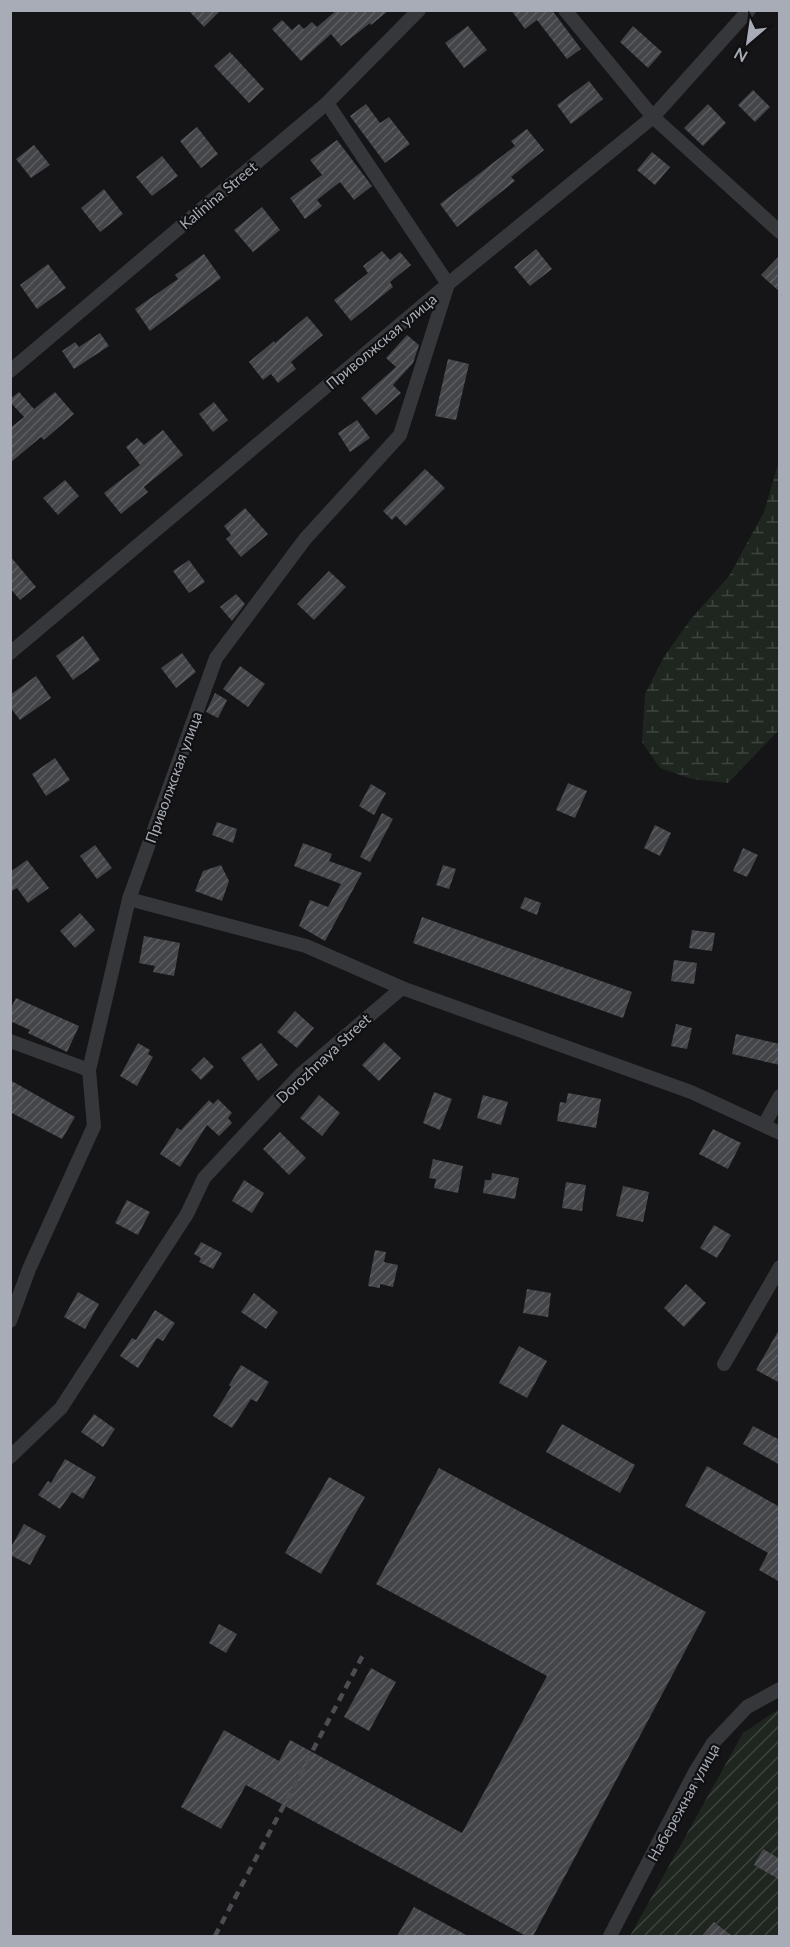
<svg xmlns="http://www.w3.org/2000/svg" width="790" height="1947" viewBox="0 0 790 1947" font-family="Lato,sans-serif">
  <defs>
    <pattern id="wetland-marsh" width="20" height="14" patternUnits="userSpaceOnUse" patternTransform="scale(1.5)"><rect width="20" height="14" fill="#1f2620"/><path d="M1 5h8M5 5V1M11 12h8M15 12V8" fill="none" stroke="#3d433e"/></pattern>
    <pattern id="garden-furrows" width="10" height="10" patternUnits="userSpaceOnUse" patternTransform="scale(1.5)"><rect width="10" height="10" fill="#1f2620"/><path d="M-1 1l2-2M0 10L10 0M9 11l2-2" fill="none" stroke="#3d433e"/></pattern>
    <pattern id="building-hatch" width="6" height="6" patternUnits="userSpaceOnUse" patternTransform="scale(1.5)"><rect width="6" height="6" fill="#444549"/><path d="M-1 1l2-2M0 6l6-6M5 7l2-2" fill="none" stroke="#5c5d61"/></pattern>
  </defs>
  <rect width="100%" height="100%" fill="#151517"/>
  <path fill="url(#wetland-marsh)" d="M779,461v269l-51,53 -36,-4 -32,-11 -18,-26 3,-48 20,-39 26,-36 38,-43 35,-64z"/>
  <path fill="url(#garden-furrows)" d="M779,1709v227h-149l113,-203z"/>
  <g fill="url(#building-hatch)">
    <path d="M188,10h33l-17,17z"/>
    <path d="M337,10h52l-18,15 -1,-2 -29,23 -10,-12 -30,27 -29,-32 10,-9 10,10 7,-6 5,5 8,-7 5,5z"/>
    <path d="M511,10h41l29,39 -14,10 -30,-39 -12,9z"/>
    <path d="M468,26l19,24 -23,18 -19,-25z"/>
    <path d="M633,26l29,26 -14,16 -28,-26z"/>
    <path d="M230,52l34,37 -15,14 -35,-37z"/>
    <path d="M589,81l14,18 -32,25 -14,-19z"/>
    <path d="M753,90l17,17 -15,15 -17,-17z"/>
    <path d="M366,104l14,19 9,-6 21,27 -25,19 -35,-47z"/>
    <path d="M708,104l18,19 -23,23 -19,-18z"/>
    <path d="M197,127l21,27 -17,14 -21,-27z"/>
    <path d="M527,129l17,21 -33,27 4,4 -58,46 -17,-23 75,-58 -4,-5z"/>
    <path d="M337,140l35,46 -18,14 -14,-18 -23,18 5,6 -17,13 -15,-21 32,-23 -12,-15z"/>
    <path d="M34,145l16,20 -19,13 -15,-19z"/>
    <path d="M652,152l18,15 -15,18 -18,-15z"/>
    <path d="M162,156l16,20 -26,20 -16,-19z"/>
    <path d="M104,189l19,25 -23,18 -19,-24z"/>
    <path d="M262,207l18,23 -27,22 -19,-22z"/>
    <path d="M536,249l16,20 -22,17 -16,-19z"/>
    <path d="M382,251l8,9 10,-8 11,13 -21,17 3,5 -42,34 -17,-21 34,-27 -5,-7z"/>
    <path d="M204,254l17,24 -71,53 -15,-22 43,-30 -3,-4z"/>
    <path d="M780,255v37l-19,-17z"/>
    <path d="M48,264l18,24 -29,21 -17,-24z"/>
    <path d="M307,316l16,19 -32,27 5,7 -18,14 -7,-9 -8,6 -14,-18 25,-21 1,2z"/>
    <path d="M100,333l9,13 -35,23 -12,-18 13,-9 4,5z"/>
    <path d="M407,335l12,10 -6,18 -20,22 8,8 -25,22 -15,-17 35,-31 -10,-9z"/>
    <path d="M448,359l21,5 -13,56 -21,-4z"/>
    <path d="M19,392l15,17 21,-17 19,22 -30,26 -3,-3 -31,26v-35l14,-11 -14,-15v-3z"/>
    <path d="M214,402l14,18 -15,12 -14,-18z"/>
    <path d="M357,420l13,18 -20,14 -12,-19z"/>
    <path d="M163,430l20,25 -39,32 4,5 -27,22 -17,-21 36,-28 -14,-18 11,-9 7,7z"/>
    <path d="M425,469l20,19 -39,38 -10,-10 -4,4 -9,-9z"/>
    <path d="M65,480l14,16 -21,19 -15,-17z"/>
    <path d="M245,508l23,26 -27,23 -15,-18 5,-4 -7,-9z"/>
    <path d="M10,556l26,31 -16,13 -10,-12z"/>
    <path d="M189,560l16,22 -16,11 -16,-22z"/>
    <path d="M329,571l17,16 -32,33 -17,-16z"/>
    <path d="M236,594l9,10 -13,17 -12,-14z"/>
    <path d="M83,636l17,24 -27,20 -17,-24z"/>
    <path d="M182,653l14,19 -20,16 -15,-20z"/>
    <path d="M240,666l25,18 -17,23 -25,-18z"/>
    <path d="M36,676l15,22 -31,22 -10,-13v-12z"/>
    <path d="M215,693l12,7 -9,18 -12,-6z"/>
    <path d="M55,758l15,22 -24,16 -14,-22z"/>
    <path d="M568,783l19,8 -12,27 -19,-8z"/>
    <path d="M371,784l15,9 -12,22 -15,-9z"/>
    <path d="M382,813l11,6 -23,43 -10,-5z"/>
    <path d="M217,822l20,7 -4,14 -21,-8z"/>
    <path d="M655,825l16,8 -11,23 -16,-8z"/>
    <path d="M303,843l29,11 -3,7 33,12 -37,68 -26,-15 11,-26 18,7 13,-23 -47,-18z"/>
    <path d="M95,845l17,23 -15,11 -17,-23z"/>
    <path d="M743,848l15,7 -11,22 -14,-6z"/>
    <path d="M27,860l22,28 -21,15 -11,-15 -7,4v-20z"/>
    <path d="M221,865l8,16 -7,20 -27,-10 8,-20z"/>
    <path d="M443,865l13,4 -7,20 -13,-4z"/>
    <path d="M525,897l16,6 -4,12 -17,-7z"/>
    <path d="M80,913l15,17 -20,18 -15,-17z"/>
    <path d="M422,917l210,75 -9,26 -210,-75z"/>
    <path d="M692,930l23,3 -3,18 -23,-3z"/>
    <path d="M144,936l36,7 -6,33 -21,-4 2,-6 -16,-3z"/>
    <path d="M674,960l23,3 -3,21 -23,-3z"/>
    <path d="M16,998l63,28 -12,26 -39,-19 2,-3 -20,-9v-11z"/>
    <path d="M295,1011l19,17 -17,20 -20,-16z"/>
    <path d="M676,1024l16,4 -5,21 -16,-3z"/>
    <path d="M736,1034l44,10v21l-48,-11z"/>
    <path d="M384,1042l17,16 -22,23 -17,-16z"/>
    <path d="M138,1043l12,7 -2,4 5,3 -16,29 -17,-10z"/>
    <path d="M261,1043l17,22 -20,16 -17,-23z"/>
    <path d="M204,1057l10,10 -13,13 -10,-10z"/>
    <path d="M10,1080l65,37 -13,22 -52,-27z"/>
    <path d="M434,1092l18,7 -12,31 -17,-7z"/>
    <path d="M568,1093l33,6 -5,29 -39,-7 3,-19 6,1z"/>
    <path d="M319,1095l21,18 -18,23 -22,-18z"/>
    <path d="M483,1095l25,7 -7,23 -24,-7z"/>
    <path d="M218,1099l14,14 -4,5 4,5 -13,13 -12,-11 -27,42 -20,-13 17,-26 4,2 28,-30 4,4z"/>
    <path d="M713,1129l28,14 -13,26 -29,-15z"/>
    <path d="M280,1132l26,26 -17,17 -26,-26z"/>
    <path d="M433,1159l30,7 -5,27 -24,-5 2,-9 -7,-1z"/>
    <path d="M492,1173l27,5 -4,21 -32,-6 2,-13h6z"/>
    <path d="M244,1180l20,13 -12,20 -20,-12z"/>
    <path d="M566,1182l20,3 -4,26 -20,-3z"/>
    <path d="M623,1186l26,6 -6,30 -27,-6z"/>
    <path d="M127,1200l23,12 -12,23 -23,-12z"/>
    <path d="M714,1225l17,10 -14,23 -17,-10z"/>
    <path d="M201,1242l21,11 -9,16 -14,-7 2,-4 -7,-4z"/>
    <path d="M375,1250l11,2 -2,10 14,3 -5,22 -13,-3v4l-12,-2z"/>
    <path d="M686,1284l20,19 -22,24 -20,-19z"/>
    <path d="M527,1289l24,4 -3,24 -25,-4z"/>
    <path d="M78,1292l21,12 -14,25 -21,-12z"/>
    <path d="M254,1293l24,19 -12,17 -25,-17z"/>
    <path d="M155,1310l20,13 -12,18 -6,-3 -19,30 -18,-12 12,-18 4,2z"/>
    <path d="M780,1328v55l-24,-13z"/>
    <path d="M519,1346l28,15 -20,37 -28,-15z"/>
    <path d="M241,1365l28,17 -12,20 -6,-3 -19,29 -19,-12 18,-29 -2,-2z"/>
    <path d="M94,1414l21,15 -12,18 -22,-15z"/>
    <path d="M562,1424l73,41 -15,28 -74,-41z"/>
    <path d="M753,1426l27,14v25l-37,-21z"/>
    <path d="M65,1459l31,18 -13,22 -11,-7 -12,17 -22,-14 10,-14 3,2z"/>
    <path d="M707,1466l73,41v75l-21,-12 9,-17 -83,-47z"/>
    <path d="M439,1468l267,144 -173,324h-7l-280,-151 -25,44 -40,-22 43,-77 55,31 11,-21 172,93 85,-157 -171,-92z"/>
    <path d="M329,1477l36,20 -44,77 -36,-21z"/>
    <path d="M24,1524l22,12 -16,29 -20,-10v-6z"/>
    <path d="M219,1624l18,10 -11,19 -17,-10z"/>
    <path d="M371,1668l25,14 -27,49 -25,-14z"/>
    <path d="M763,1849l17,10v21l-26,-15z"/>
    <path d="M414,1907l54,29h-71z"/>
    <path d="M714,1922l18,14h-30z"/>
  </g>
  <g fill="none" stroke-linecap="round" stroke-linejoin="round">
    <g stroke="#36373b" stroke-width="14">
      <path d="M565,10l88,107 127,115"/>
      <path d="M10,371l317,-268 92,-93"/>
      <path d="M10,653l438,-369 205,-167 96,-107"/>
      <path d="M129,899l177,47 96,42"/>
      <path d="M10,1041l79,29"/>
      <path d="M764,1125l16,-29"/>
      <path d="M10,1321l19,-52 65,-143 -5,-56 40,-171 87,-241 89,-119 95,-104 48,-151 -121,-181"/>
      <path d="M724,1364l56,-97"/>
      <path d="M10,1457l51,-49 126,-194 17,-36 97,-104 101,-86 289,104 89,41"/>
      <path d="M610,1936l85,-164 18,-29 34,-36 33,-18"/>
    </g>
    <path stroke="#4b4d52" stroke-width="4.5" stroke-dasharray="8 6" stroke-linecap="butt" d="M215,1936l148,-281"/>
  </g>
  <g text-anchor="middle" dominant-baseline="central" stroke-width="4.5" stroke-linejoin="round" paint-order="stroke">
    <g font-size="15" fill="#a8acb6" stroke="#101012">
      <text transform="translate(218 195) rotate(-40)">Kalinina Street</text>
      <text transform="translate(381 341) rotate(-40)">Приволжская улица</text>
      <text transform="translate(173 777) rotate(-70)">Приволжская улица</text>
      <text transform="translate(323 1058) rotate(-43)">Dorozhnaya Street</text>
      <text transform="translate(683 1802) rotate(-61)">Набережная улица</text>
    </g>
  </g>
  <rect width="790" height="1947" fill="none" stroke="#a8acb6" stroke-width="24"/>
  <g transform="translate(748 42) rotate(209)" stroke="#101012" stroke-width="4.5" paint-order="stroke">
  <path d="M0-4.5L10 22L0 15L-10 22Z" fill="#a8acb6"/>
  <text y="-9" font-size="16" font-weight="bold" text-anchor="middle" fill="#a8acb6">N</text>
  </g>
</svg>
